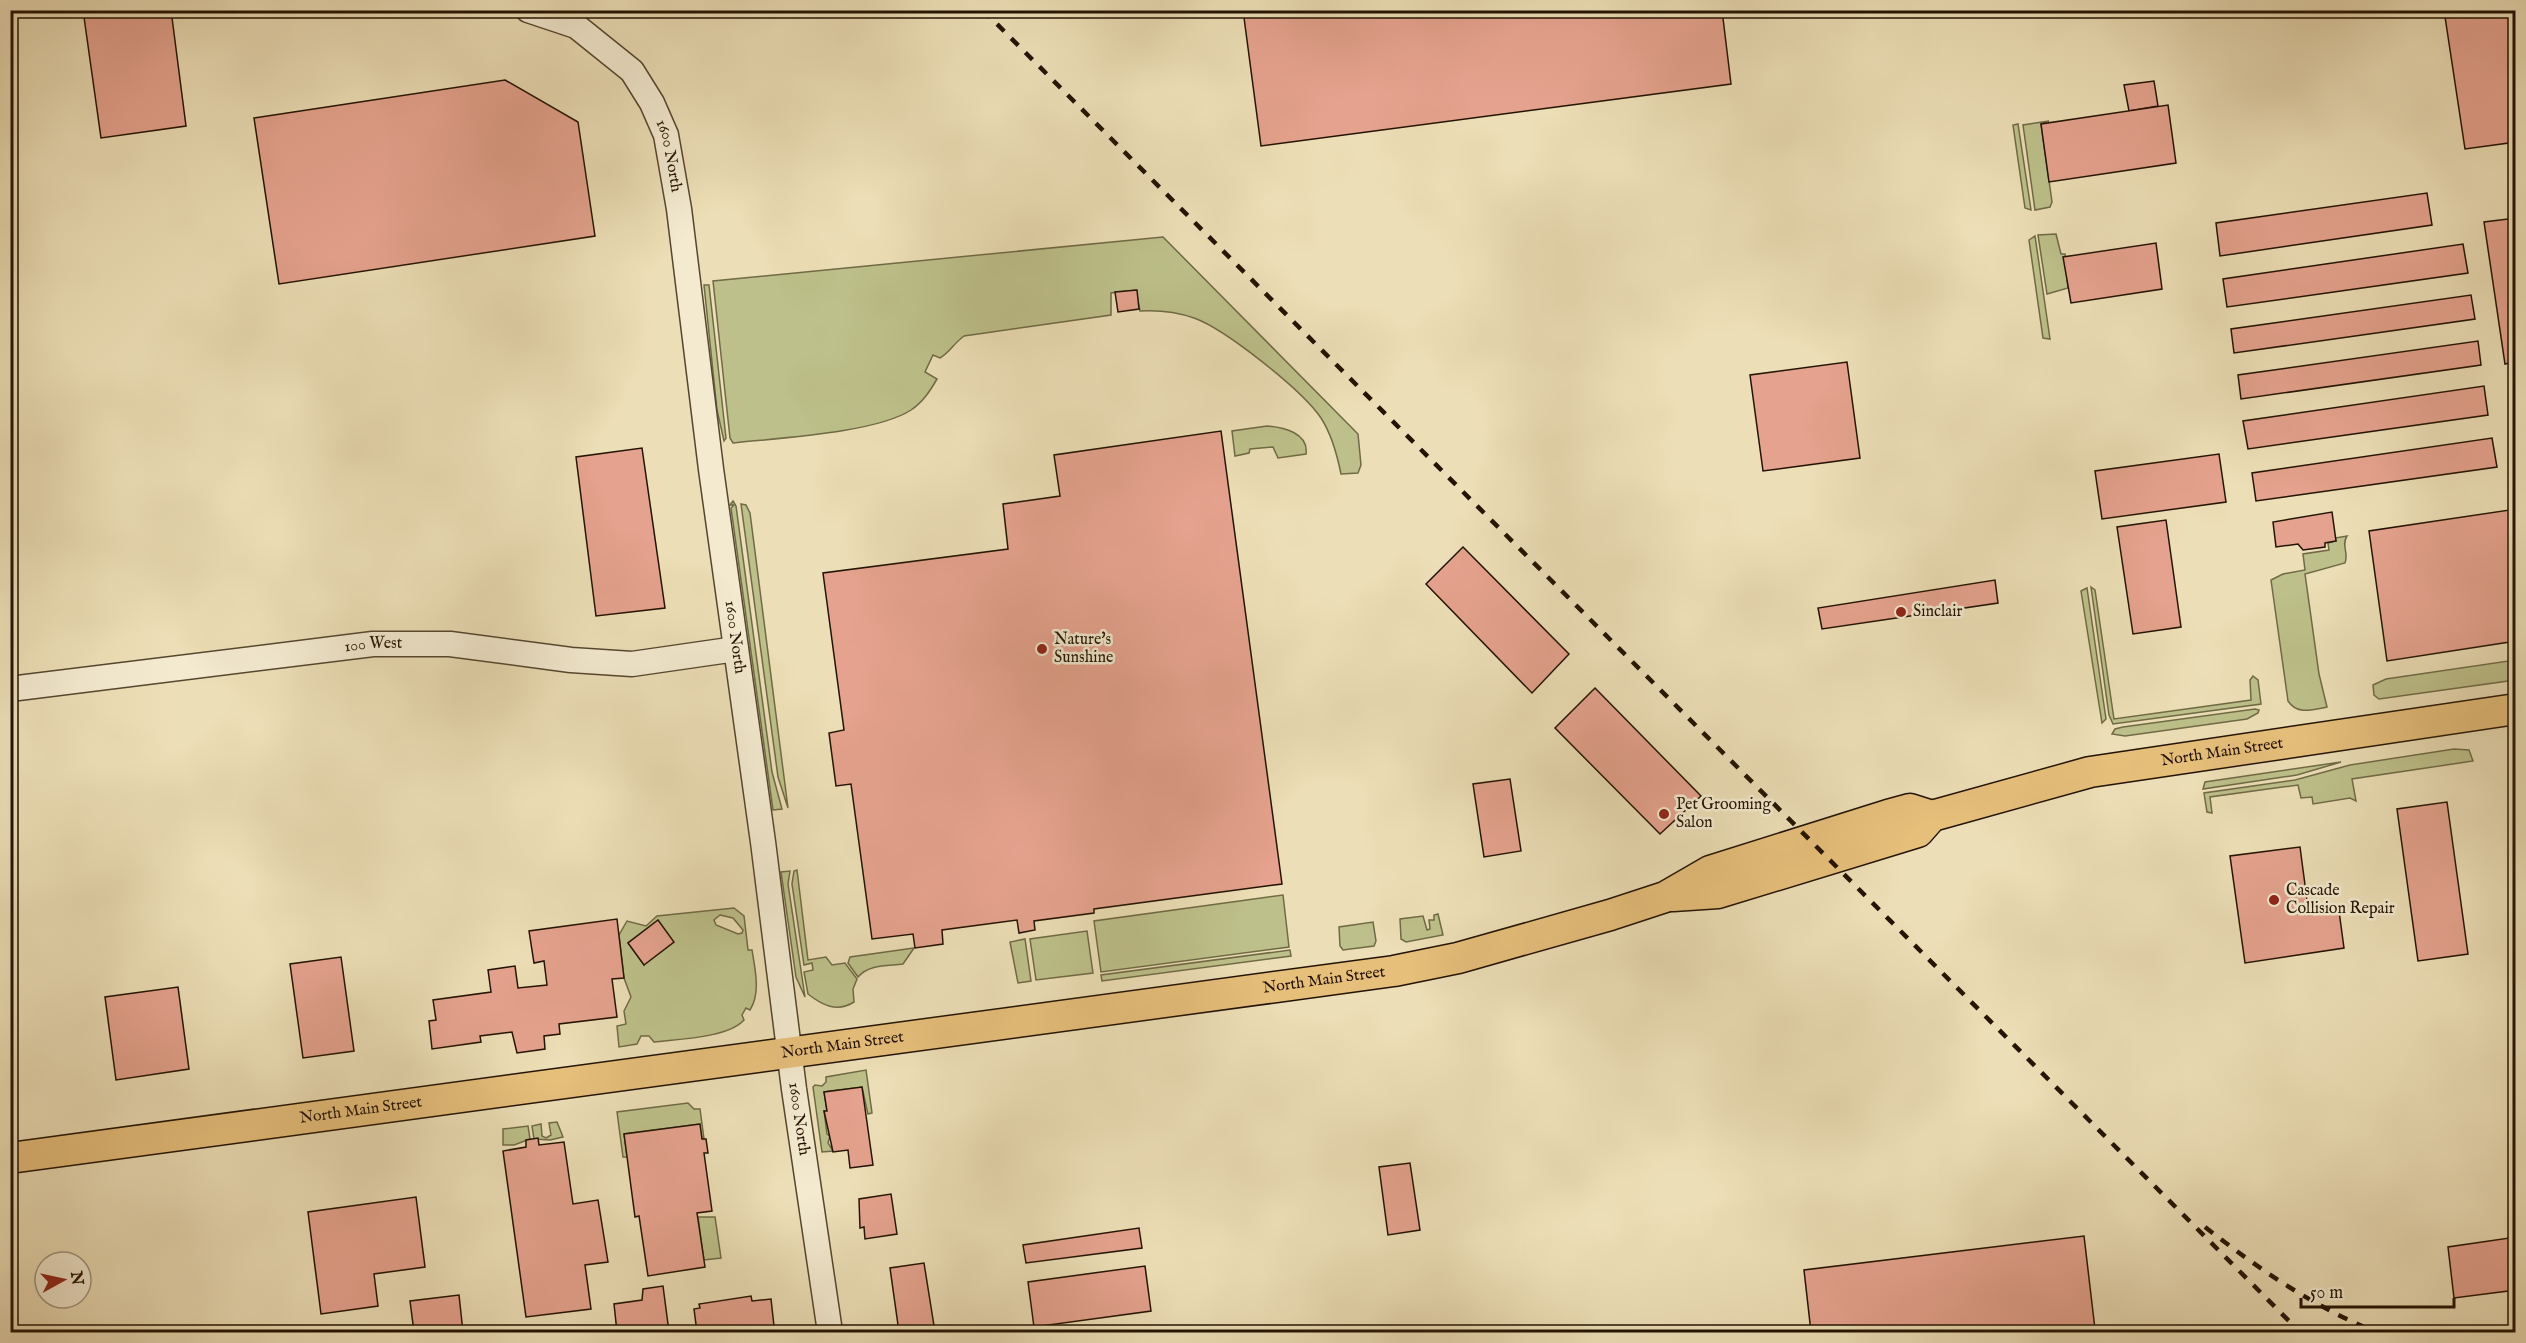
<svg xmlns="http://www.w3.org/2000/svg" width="2526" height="1343" viewBox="0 0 2526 1343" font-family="'IM FELL English',serif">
  <rect width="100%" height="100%" fill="#ecdeb6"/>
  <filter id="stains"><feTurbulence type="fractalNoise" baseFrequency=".00333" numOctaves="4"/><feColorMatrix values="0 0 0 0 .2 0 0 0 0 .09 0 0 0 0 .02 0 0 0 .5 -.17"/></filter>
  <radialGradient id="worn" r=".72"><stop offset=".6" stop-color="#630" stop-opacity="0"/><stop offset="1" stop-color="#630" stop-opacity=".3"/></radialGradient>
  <g fill="#bdc08a" stroke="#706a46" stroke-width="1.5" fill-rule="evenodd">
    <path d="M2049,121l-8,3 11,78 -2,5 -15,3 -12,-85z"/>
    <path d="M2018,124l13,86 -6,-2 -12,-83z"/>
    <path d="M2056,234l5,20h4l3,34 -21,6 -9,-59z"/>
    <path d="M2035,236l15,103 -7,-1 -14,-98z"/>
    <path d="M1163,237l195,197 3,31 -3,8 -17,1c-4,-20 -9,-39 -20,-56 -19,-28 -96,-89 -127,-100 -17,-6 -36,-8 -54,-7l-4,-21 -25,3v22l-147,21c-10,7 -14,16 -24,22l-7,-3 -8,17 12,7c-7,12 -14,23 -26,31 -35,23 -134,28 -178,33l-3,-5 -17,-157z"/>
    <path d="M704,285h5l17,153 -2,3 -7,-31z"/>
    <path d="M1267,426c16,1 42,7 39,28l-28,4 -5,-11 -23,2 -1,4 -14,3 -3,-25z"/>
    <path d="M733,501l3,5 36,266 10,37 -9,1 -42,-302 3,-3h-4z"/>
    <path d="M741,504l5,1 4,8 38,295 -10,-31z"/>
    <path d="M2347,536c-6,9 2,17 -2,27l-40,11 14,100 8,33c-15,3 -30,8 -39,-6l-17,-121 12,-6 22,-4 -2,-16 26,-4 -1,-7 8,-2 -1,-3z"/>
    <path d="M2091,587l4,3 19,129 137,-19 -1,-20 3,-4 5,4 3,24 -148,20 -4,-9z"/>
    <path d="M2087,588l19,131 -4,4 -21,-132z"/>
    <path d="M2515,660v20l-136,19 -5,-4 -1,-10 13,-6z"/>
    <path d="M2255,709l4,1 -1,3 -11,6 -122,17 -13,-2 3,-5 8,-2z"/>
    <path d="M2454,749l15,1 4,11 -121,18 4,22 -6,-3 -37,6 -1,-7 -11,1 -3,-13 -88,12 2,16 -5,-1 -3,-19 91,-13 55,-15z"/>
    <path d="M2341,762l-44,13 -94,14 2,-7z"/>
    <path d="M797,870l11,90 18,-3 6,8 13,-2 12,16 -4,10 1,13c-17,11 -32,3 -46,-8l-4,-22 9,-2 -1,-7 -8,2 -12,-81 2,-13z"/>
    <path d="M790,871l-2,13 17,113 -9,-20 -15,-105z"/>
    <path d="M1283,895l6,52 -188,25 -7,-51z"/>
    <path d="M734,908l10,8 4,34h4c3,19 9,43 -2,60l-4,-2 -4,7 2,5c-16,18 -66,19 -90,22l-5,-6h-8l-4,8 -18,3 -2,-21 9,-2 -2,-13 7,-14 -7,-19 -5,-43 8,-14 19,5 11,-10zM720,915l13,3 10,12 -1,3 -4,1 -22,-9 -2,-5zM657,921l-13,44 -16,-22z"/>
    <path d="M1438,914l5,21 -37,7 -5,-3 -1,-20 23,-3 4,14 3,-1 -1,-9h5v-5z"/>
    <path d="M1373,922l3,19 -2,5 -31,4 -3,-4 -1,-19z"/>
    <path d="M1087,931l6,42 -57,7 -6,-41z"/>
    <path d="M1025,939l6,42 -13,2 -8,-41z"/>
    <path d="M914,948l-11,16c-15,2 -34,0 -45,13l-10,-14 2,-6z"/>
    <path d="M1290,950l1,6 -189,25 -1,-6z"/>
    <path d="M866,1070l6,43 -4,1 -6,-27 -38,5 3,19h-3l3,23 3,2 -2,7 5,8 -11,1 -9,-65 2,-2 7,1 4,-4v-5z"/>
    <path d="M688,1103l6,6h6l4,30h-2l-3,-15 -75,10 3,23h-4l-6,-45z"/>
    <path d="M557,1122l6,15 -13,3 -16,-1 -2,-13 9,-2 1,12 4,2 5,-3 -2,-12z"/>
    <path d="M528,1126l2,13 -16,6h-11v-16z"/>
    <path d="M698,1217h17l6,41 -17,2z"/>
  </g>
  <g fill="#e5a28e" stroke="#231302" stroke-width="1.5">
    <path d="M83,10h88l15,116 -85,12z"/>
    <path d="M1243,10h479l9,74 -470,62z"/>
    <path d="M2444,10h72v132l-51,7z"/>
    <path d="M505,80l73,42 17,114 -316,48 -25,-166z"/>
    <path d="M2154,81l4,25 -29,5 -5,-26z"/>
    <path d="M2168,105l8,58 -127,19 -8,-58z"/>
    <path d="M2427,193l5,32 -212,31 -4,-33z"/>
    <path d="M2516,218v157l-2,-13 -9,2 -21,-142z"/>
    <path d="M2156,243l6,46 -91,14 -8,-46z"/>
    <path d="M2463,244l5,29 -241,34 -4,-28z"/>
    <path d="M1137,290l2,19 -21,3 -3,-20z"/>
    <path d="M2471,295l4,24 -241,34 -3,-24z"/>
    <path d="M2478,341l3,24 -240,34 -3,-24z"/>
    <path d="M1847,362l13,96 -97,13 -13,-96z"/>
    <path d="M2484,386l4,29 -240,34 -5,-28z"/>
    <path d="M1221,431l61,453 -188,25v4l-60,8 1,9 -16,3 -2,-13 -75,10 1,14 -28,4 -2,-14 -41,5 -21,-155 -15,2 -7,-53 15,-3 -21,-157 185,-24 -5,-45 57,-8 -6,-41z"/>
    <path d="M2492,438l5,29 -241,34 -4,-28z"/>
    <path d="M642,448l23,160 -69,8 -20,-159z"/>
    <path d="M2219,454l7,48 -124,17 -7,-48z"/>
    <path d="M2516,509v132l-129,20 -18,-130z"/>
    <path d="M2332,512l4,29 -11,2v4l-22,3 -5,-6 -22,3 -3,-25z"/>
    <path d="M2166,520l15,107 -48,7 -16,-107z"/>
    <path d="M1463,547l106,107 -37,39 -106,-109z"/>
    <path d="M1995,580l3,23 -176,26 -4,-21z"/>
    <path d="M1595,688l106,108 -41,38 -105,-106z"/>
    <path d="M1510,779l11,72 -37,6 -11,-73z"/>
    <path d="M2447,802l21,152 -50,7 -21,-152z"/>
    <path d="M2300,847l9,68 30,-4 5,37 -99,15 -15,-107z"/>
    <path d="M617,919l7,59 -12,1 5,38 -58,7 1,10 -16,2 1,13 -28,4 -5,-21 -32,4 1,6 -49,7 -3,-28 7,-1 -3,-20 58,-8 -3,-22 27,-4 3,22 29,-3 -3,-24 -10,2 -5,-32z"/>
    <path d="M658,920l16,22 -30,23 -16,-22z"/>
    <path d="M341,957l13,94 -51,7 -13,-94z"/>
    <path d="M178,987l11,82 -73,11 -11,-83z"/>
    <path d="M862,1087l11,78 -23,3 -2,-18 -15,2 -9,-41h3l-3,-19z"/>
    <path d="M700,1124l2,15h4l2,14h-4l8,58 -15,2 8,54 -57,9 -9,-60 -4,1 -11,-83z"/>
    <path d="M538,1138l1,7 25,-3 9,62 25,-4 10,62 -23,3 6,44 -65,8 -23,-166 23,-4v-7z"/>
    <path d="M1410,1163l10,67 -32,5 -9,-68z"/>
    <path d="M891,1194l6,40 -32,5 -1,-12 -4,1 -1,-29z"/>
    <path d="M416,1197l9,70 -51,7 4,32 -57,8 -13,-102z"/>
    <path d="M1139,1228l3,20 -116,15 -3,-18z"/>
    <path d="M2084,1236l11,93 -26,3h-258l-7,-62z"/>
    <path d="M2516,1237v53l-62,8 -6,-51z"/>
    <path d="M924,1263l11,69h-36l-9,-64z"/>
    <path d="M1145,1266l6,45 -117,16 -6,-45z"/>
    <path d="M663,1286l6,46h-52l-3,-28 28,-4 1,-11z"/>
    <path d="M459,1295l4,37h-49l-4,-31z"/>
    <path d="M751,1296l1,5 19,-2 3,27 -53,6h-24l-3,-23 6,-1 -1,-4z"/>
  </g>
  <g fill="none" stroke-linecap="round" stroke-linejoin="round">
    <defs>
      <g id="minor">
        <path id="s1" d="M528,10l48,16 56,45 20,32 14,32 13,74 32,260 52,373 31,247 36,243"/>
        <path id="s2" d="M10,689l363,-45h77l121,16 61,4 104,-15"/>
      </g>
      <g id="major">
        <path id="s3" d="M1673,896l45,-3 200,-61 14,-16 158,-44 426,-63"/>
        <path id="s4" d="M10,1158l1384,-187 64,-13 152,-43 55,-18 45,-26 178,-56 22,-6 22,7"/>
      </g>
    </defs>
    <use href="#minor" stroke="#55462f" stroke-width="27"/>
    <use href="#major" stroke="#231302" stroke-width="33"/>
    <use href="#minor" stroke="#f3ead0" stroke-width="24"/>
    <use href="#major" stroke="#e6bf7b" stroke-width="30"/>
    <g stroke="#231302" stroke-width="4.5" stroke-dasharray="10 10" stroke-linecap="butt">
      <path d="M983,10l1317,1322"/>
      <path d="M2205,1227c54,42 107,79 171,105"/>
    </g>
  </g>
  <g fill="#8f2418" stroke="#f3ead0" stroke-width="2">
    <circle cx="1901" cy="612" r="6"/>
    <circle cx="1042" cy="649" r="6"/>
    <circle cx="1664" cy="814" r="6"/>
    <circle cx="2274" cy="900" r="6"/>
  </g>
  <g text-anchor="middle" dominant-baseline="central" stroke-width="5" stroke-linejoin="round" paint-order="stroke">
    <g font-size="16" fill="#231302" stroke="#f3ead0">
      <text stroke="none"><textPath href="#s1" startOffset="216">1600 North</textPath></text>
      <text stroke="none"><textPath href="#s1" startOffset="702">1600 North</textPath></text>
      <text stroke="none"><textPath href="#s2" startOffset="366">100 West</textPath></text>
      <text stroke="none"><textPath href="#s3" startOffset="573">North Main Street</textPath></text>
      <text stroke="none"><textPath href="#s4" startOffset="1326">North Main Street</textPath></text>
      <text stroke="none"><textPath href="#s4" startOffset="840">North Main Street</textPath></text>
      <text stroke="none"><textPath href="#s4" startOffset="354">North Main Street</textPath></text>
      <text stroke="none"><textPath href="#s1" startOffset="1188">1600 North</textPath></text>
    </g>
    <g font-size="16" fill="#231302" stroke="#f3ead0" text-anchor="start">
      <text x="1913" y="612">Sinclair</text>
      <text x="1054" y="640">Nature's<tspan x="1054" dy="18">Sunshine</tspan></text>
      <text x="1676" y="805">Pet Grooming<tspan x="1676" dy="18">Salon</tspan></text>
      <text x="2286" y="891">Cascade<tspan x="2286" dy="18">Collision Repair</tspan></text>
    </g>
  </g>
  <rect width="2526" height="1343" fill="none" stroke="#ecdeb6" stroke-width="36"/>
  <rect x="12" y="12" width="2502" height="1319" fill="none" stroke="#231302" stroke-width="3"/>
  <rect x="18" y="18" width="2490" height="1307" fill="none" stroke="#231302" stroke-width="1.5"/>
  <g transform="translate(63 1280) rotate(82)"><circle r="28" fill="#f3ead0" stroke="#a0947e" stroke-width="1.5"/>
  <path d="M0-4.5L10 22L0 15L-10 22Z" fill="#8f2418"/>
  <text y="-9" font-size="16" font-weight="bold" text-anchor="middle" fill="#231302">N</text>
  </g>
  <path d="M2301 1298v9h153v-9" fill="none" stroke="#231302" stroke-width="3"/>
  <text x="2310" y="1298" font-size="18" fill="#231302" stroke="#f3ead0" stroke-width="4.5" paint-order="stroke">50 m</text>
  <rect width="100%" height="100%" filter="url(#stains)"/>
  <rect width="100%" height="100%" fill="url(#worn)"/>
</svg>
